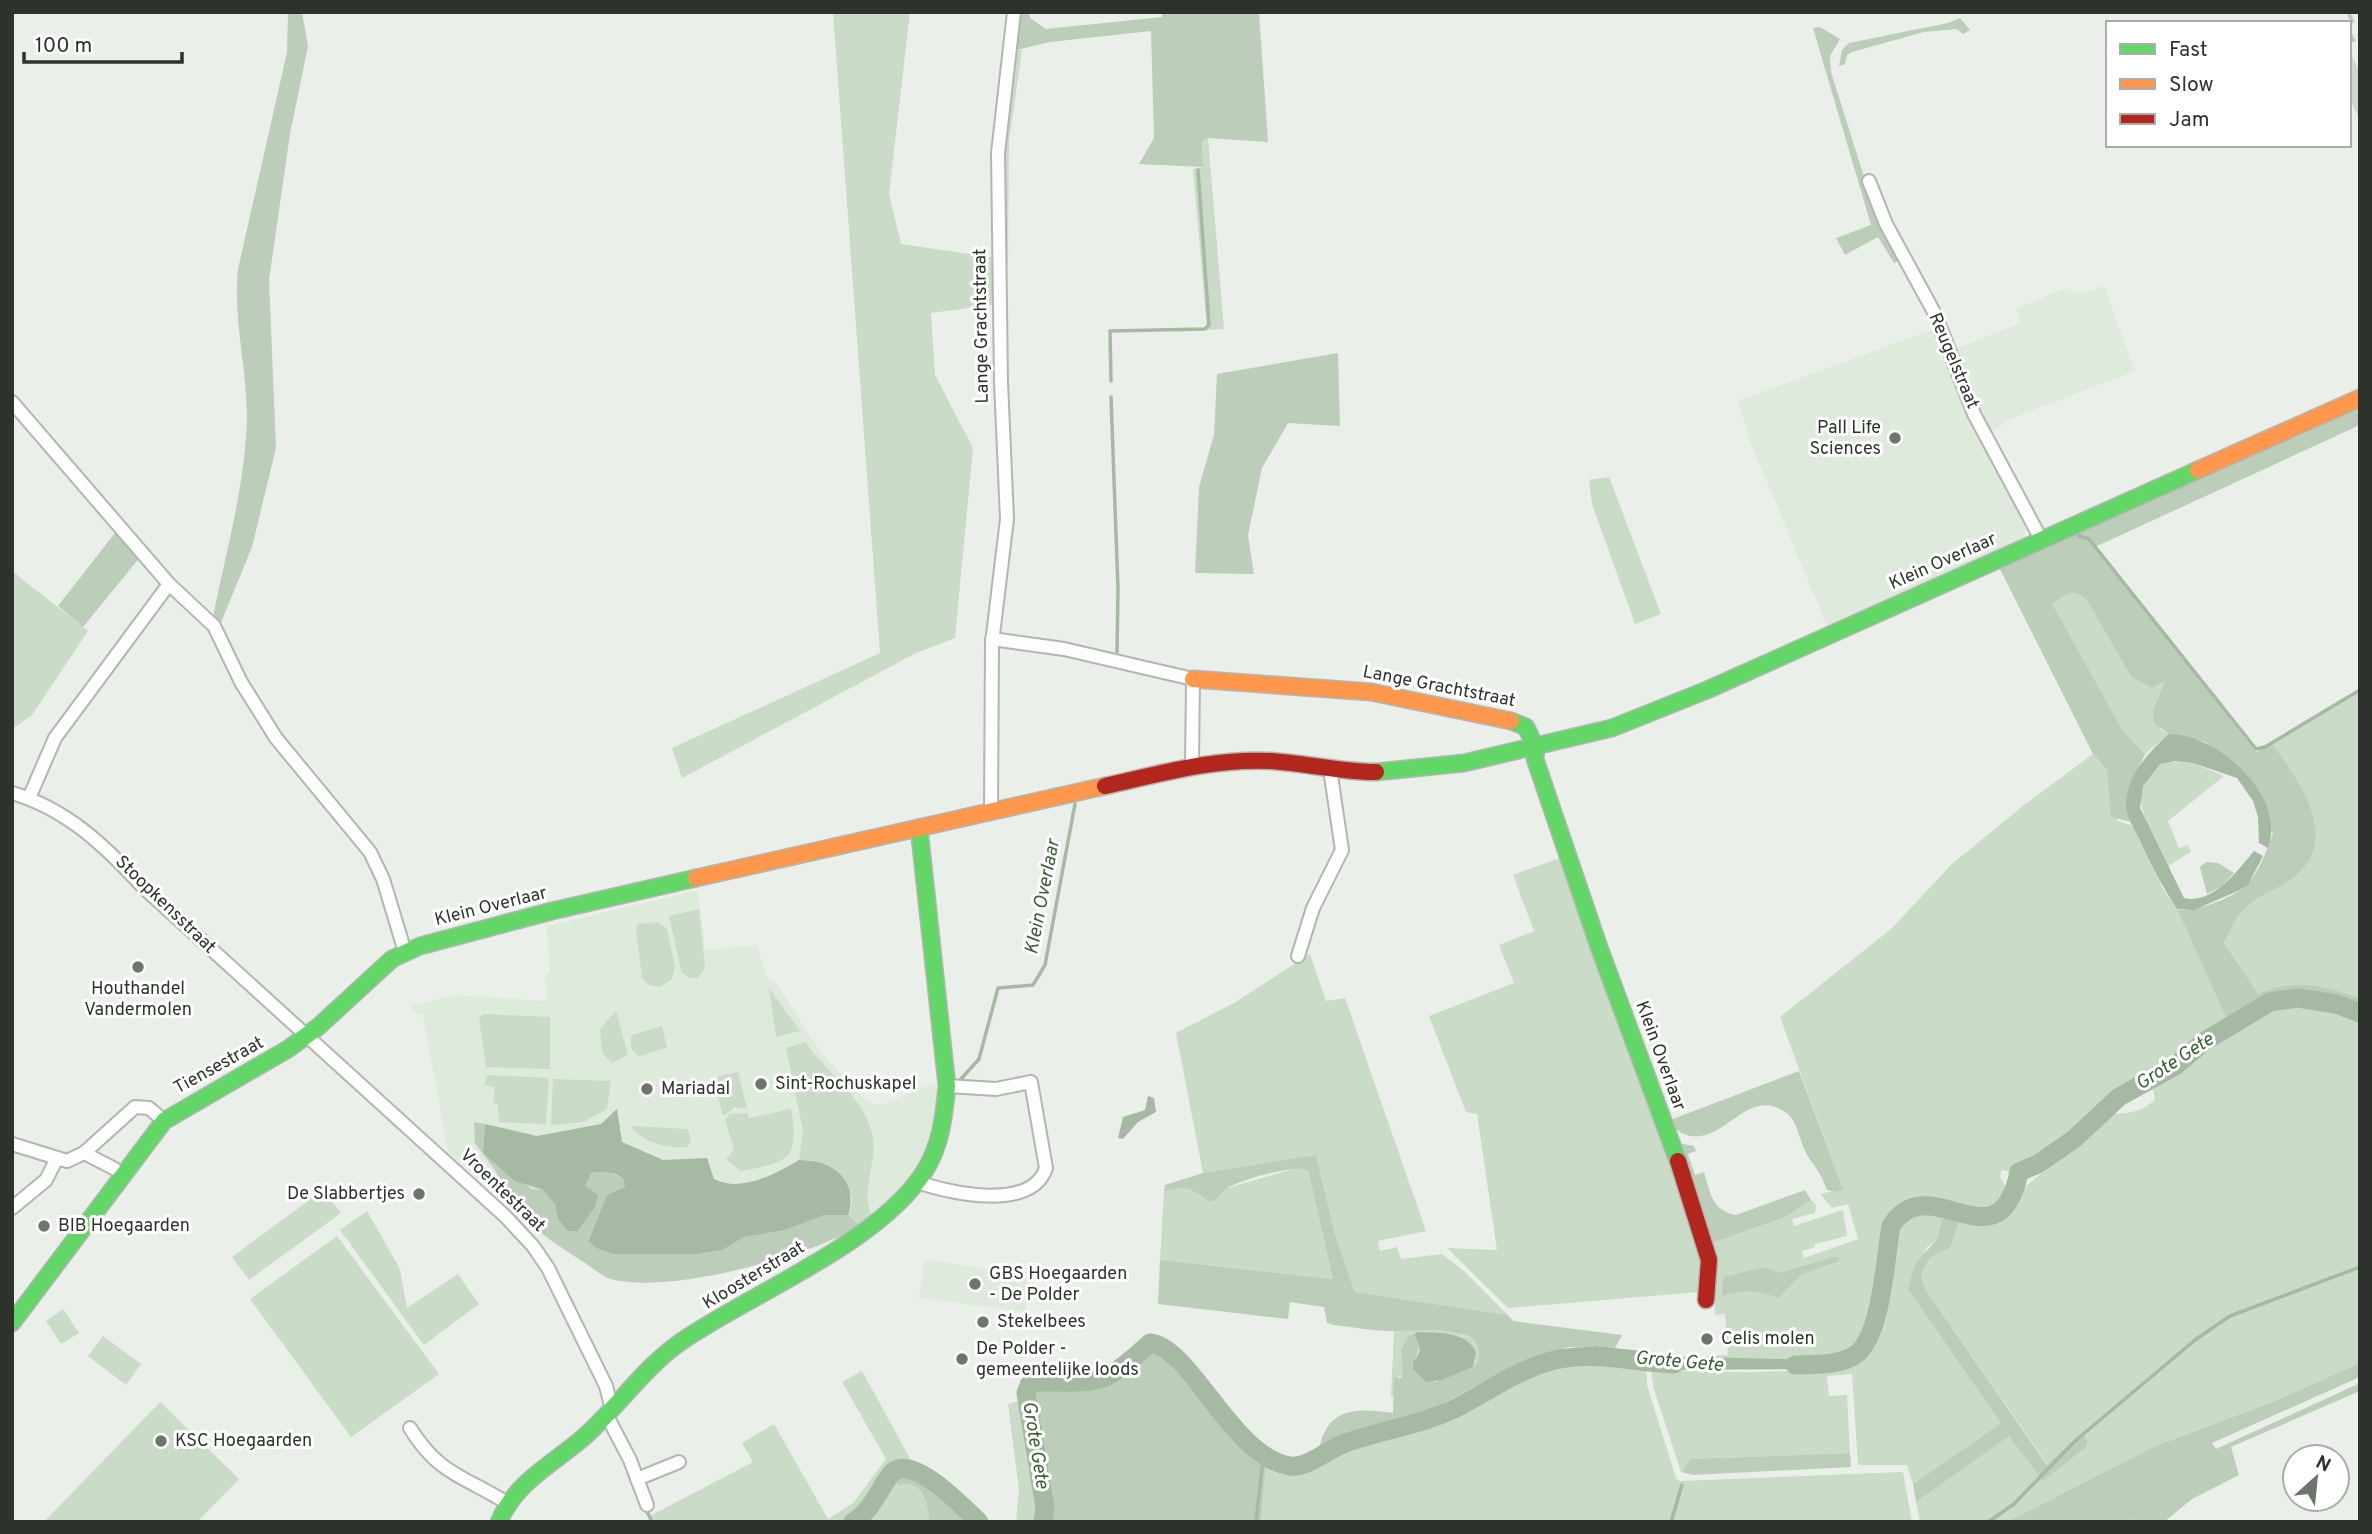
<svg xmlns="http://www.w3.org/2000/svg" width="2372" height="1534" viewBox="0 0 2372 1534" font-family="Overpass,sans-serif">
  <rect width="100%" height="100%" fill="#eaf0e9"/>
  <g fill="#deeadc">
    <path d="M2104,286l31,85 -125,48 -21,14 -9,-16 -27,-67 68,-27 -5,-14 50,-21 15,6z"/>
    <path d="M1937,328l32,85 58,117 -4,8 -196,88 -77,-185 -12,-40z"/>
    <path d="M698,890l7,60 52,-5 10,31 13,12 38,61 47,50 8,5h10l52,-21 3,12 -3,27 -9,29 -13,25 -20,23 -52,38 -2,-2 -16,10 -96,26 -76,12 -41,-4 -62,-39 -100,-88 -25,-137h-6l-7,-9 45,-11 92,6 -2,-27 5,-1 -3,-47z"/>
    <path d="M924,1259l106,17 -5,36 -106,-14z"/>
  </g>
  <g fill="#cadbc7">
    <path d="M833,12h77l-21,182 12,50 96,14 1,46 -67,9 4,62 38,73 -18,190 -39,15 -234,125 -10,-30 208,-95z"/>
    <path d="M1022,50l-13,92 -1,121 -4,-2 -2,-91 11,-119z"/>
    <path d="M2349,50l11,22v47l-11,-20z"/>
    <path d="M1208,138l16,191 -17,1 -14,-161 10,-2 -1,-26z"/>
    <path d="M1609,477l52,137 -26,10 -43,-120 -3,-24z"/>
    <path d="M12,571l76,60 -56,84 -20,14z"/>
    <path d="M2069,592h10l88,87 -14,31 8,20 8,4 -24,20 -22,-23 -72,-127z"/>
    <path d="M2360,692v306c-33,-11 -70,-17 -102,-3l-34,-54c6,-9 11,-24 19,-32 16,-14 39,-20 55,-35 40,-37 -2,-96 -25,-130z"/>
    <path d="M2093,754l14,16 11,51 16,5 29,63 14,20 51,111 -61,46 -57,31 -36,36 -15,8 -18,16 -31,15 -8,-2 -2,7 8,14 -14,17 -12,6c-20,-4 -41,-17 -62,-15 -67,5 -19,133 -76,157 -40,15 -118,1 -161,1l45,-2 -3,-41 -10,1v-40l-6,-31 77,-27 25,-17 5,5 -1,8 -23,6 2,7 49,-16 4,26 -32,8v3l-13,4 2,7 54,-19 -10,-35 -16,4 -12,-14 23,-5 -63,-172 111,-88 62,-66 70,-57z"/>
    <path d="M2166,761l27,2 31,13 -56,45 11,27 9,-3 3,7 -23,14c-16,-30 -52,-86 -2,-105z"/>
    <path d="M1563,857l92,247 49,157 -6,31 -190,16 -61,-60 50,2 -20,-136 -11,-2 -37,-96 85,-33 -15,-38 35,-14 -21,-56z"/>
    <path d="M699,909l6,59 -7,10h-9l-7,-5 -13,-57z"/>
    <path d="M658,922l9,7 8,38 -3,12 -12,8 -11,-2 -7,-7 -6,-49 2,-5z"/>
    <path d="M1310,954l16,47 19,-3 81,233 -48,10 2,10 17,-4 4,12 41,-5 23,18 43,43 -153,-23 -20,-58 -19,-79 -113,18 -27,-140 58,-30z"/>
    <path d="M769,988l31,43 -24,6z"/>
    <path d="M2280,1005l44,4 36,11v343l-90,40 -117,44 -146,75h-87l-4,-20 93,-67 34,46 41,-33 4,-6 -5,-10 -35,33 -123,-176 -4,-15 9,-16 20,-10 10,-29 17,7 17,-3 33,-38 51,-40 28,-31c18,0 37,-1 49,-15l-2,-10 79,-59z"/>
    <path d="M616,1011l12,44 -16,8 -10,-10 -2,-24z"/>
    <path d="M484,1014l66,3v52l-64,-2 -7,-49z"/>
    <path d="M662,1026l5,22 -28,8c-9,-6 -10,-11 -7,-21z"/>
    <path d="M805,1042c21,30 62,58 68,96 4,27 -14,54 0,79l-13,9 -12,-11 5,-16 -43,-39h-11l4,-30 -17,-82z"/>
    <path d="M738,1072l9,37 -12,-2 -12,9 -10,-38z"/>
    <path d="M486,1075l63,3 -3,46 -47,-2 -1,-18 -5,-1 2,-16 -10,-2z"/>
    <path d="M553,1079l58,2 -4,28 -24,13 -32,3z"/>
    <path d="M791,1109c9,50 -3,54 -50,62l-15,-11 8,-11 -9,-29 5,-6 17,-1 2,5z"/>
    <path d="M631,1126l57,3 3,13 -4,5c-19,2 -46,-5 -56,-21z"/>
    <path d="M1301,1167l7,3 25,109 -173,-19 4,-68c21,-8 29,-2 46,10l17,-14z"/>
    <path d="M323,1190l18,23 -92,67 -17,-23z"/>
    <path d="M1931,1209l13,4 -7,26 -10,8 -18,42 92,134 -88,61 -6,-19h-49l-6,-91 -25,2 2,20 18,-1 3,58 -160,6 -9,13 -27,-83 -4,-25 13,1 4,5c61,2 123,5 184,-6l27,-33 17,-107c9,-12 20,-15 36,-15z"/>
    <path d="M367,1211l33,58 7,39 51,-34 21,30 -55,41 -84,-115z"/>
    <path d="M337,1236l102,138 -88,63 -101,-138z"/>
    <path d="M63,1309l16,24 -18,11 -15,-23z"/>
    <path d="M1418,1329l33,2 23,8 5,10 -1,14 -5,4 2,-7 -57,-28 -10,4 -7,15 2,24 -8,3 -1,19h-3l3,-66z"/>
    <path d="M103,1336l38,28 -15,21 -38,-29z"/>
    <path d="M1591,1360l55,5 1,20 29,93 4,3 223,-9 9,50h-651l5,-59 23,8 20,-5 53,-26 66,-14 73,-39 53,-23z"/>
    <path d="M862,1371l51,93 -23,2 -25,41 -23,15h-192l-2,-5 105,-55 -11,-19 32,-19 54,95 25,-16 33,-44 -44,-77z"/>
    <path d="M1019,1401l18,101 -1,20h-20l3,-32 -11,-86z"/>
    <path d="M160,1402l79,77 -42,43h-153z"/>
    <path d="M894,1478l4,7c25,-5 30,17 31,37h-68l13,-12z"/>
  </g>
  <g fill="#bccdba">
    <path d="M288,12h14l6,34 -18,88 -21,146 7,168 -24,99 -32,78 -7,-9c12,-59 29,-120 33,-180 5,-57 -14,-111 -8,-167l49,-217z"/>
    <path d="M1018,12h11l1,6 16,11 116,-12v-5h97l9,130 -60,-4 -6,3 1,26 -64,-3 15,-26 -3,-107 -101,11 -37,9z"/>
    <path d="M1960,18l10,12 -7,4 -6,-5 -33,3 -72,20 -5,3 -2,9 -6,2 3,-16 7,-7 99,-20z"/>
    <path d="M1820,27l20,12 -10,17 1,16 46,146 23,42 -6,3 -16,-26 -33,18 -9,-17 35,-13 -58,-197z"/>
    <path d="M1338,353l2,73 -52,-3 -26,45 -14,67 6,39 -59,-1 4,-86 15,-52 3,-61z"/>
    <path d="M2360,407v18l-265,122 161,205 17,-8c24,36 67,90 25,130 -16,15 -39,20 -54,35 -9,8 -14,23 -20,33l34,52c39,-16 63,-9 102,4v22l-36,-11 -44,-4 -48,25 -55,-121c16,5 60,-13 71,-25 11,-13 19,-34 25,-50l-35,-69 -33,-23 -36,-8 -15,-11 -1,-13 13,-30 -14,8 -21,-12 -44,-76c-13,-13 -22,-6 -35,4l71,127 22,23 -17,39 3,29 -20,-5 -4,-47 -14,-16 -94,-187z"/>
    <path d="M118,529l23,27 -58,71 -25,-21z"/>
    <path d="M2206,862l12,1 16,10 -12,13 -15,8 -7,-27z"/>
    <path d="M1799,1071l44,118 -7,3 -9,-2c-6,-18 -12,-22 -21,-37 -6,-11 -8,-30 -18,-39 -41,-32 -65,36 -104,20 -7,-3 -12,-7 -14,-14z"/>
    <path d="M474,1122l11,2 -2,29 49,36 11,1 12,14 3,15 20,12 17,-24 -11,-21 7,-13 17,-3 16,10 2,7 -19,8 -19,45 12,10 15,4h83l23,-4 23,-13 80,-22h24l12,11c-49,29 -189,69 -249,53 -9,-3 -19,-11 -27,-17 -33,-20 -60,-42 -88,-69l1,-20 -22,-30z"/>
    <path d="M1678,1143l16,3 2,5 -8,3 7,21 9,-3c6,20 8,39 32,43l69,-25 6,10 -25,17 -77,27z"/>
    <path d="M1316,1155l19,79 20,58 153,23 5,6 109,14 -7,13 -47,-1 -72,28 -81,44 -49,8 -47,23c8,-43 37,-42 74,-37l1,-36 6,1 3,-3 -2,-24 7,-15 6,-2 6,10 -7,24 22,14 38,-15 5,-4 1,-14 -5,-10c-24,-12 -49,-9 -75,-8 -22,1 -45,-4 -66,-6l-6,-2 -3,-16 -34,-5 -2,17 -130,-15 2,-44 173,19 -25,-109c-13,-6 -68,10 -81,18 -7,5 -9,12 -17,14 -17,-12 -25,-18 -46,-10l1,-7 38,-12z"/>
    <path d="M1944,1213l16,6 -10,29 -20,10 -9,16 4,15 122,176 36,-33 5,10 -3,6 -42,33 -34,-45 -93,66 -3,-18 88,-61 -93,-134 7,-25 22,-25z"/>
    <path d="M1834,1257h5v4l-37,13 -24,24c-19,-8 -36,-9 -56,-2l1,-19 42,-10 15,6z"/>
    <path d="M1156,1348l64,74 46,41 -5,59h-212l-4,-47 -14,-77 9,-9h57l21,-11z"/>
    <path d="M2360,1363v14l-148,66 4,6 144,-66v8l-129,56 8,28 -47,24 -28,23h-31l-2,-3 -5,3h-119l146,-75 117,-44z"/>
    <path d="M1850,1453l1,14 -157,8 -13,-3 9,-13z"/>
    <path d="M905,1474l21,8 44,40h-41c-1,-20 -6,-42 -31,-37l-4,-7z"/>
  </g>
  <g fill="#a6b9a3">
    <path d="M2169,734c50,0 118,63 99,114l-9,-5 -1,-26 -5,-16 -16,-23 -44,-15 -18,-2 -15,3 -17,22 -3,22 44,90c29,7 54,-28 70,-47l9,5 -15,29 -8,5 -46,20 -17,-1c-13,-20 -24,-40 -34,-62 -3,-8 -8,-16 -12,-24 -17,-34 15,-69 38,-89z"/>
    <path d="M1148,1096l6,2 2,14 -18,10 -15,17 -5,-1 5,-21 22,-7z"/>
    <path d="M617,1109l5,33 41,18 44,-2 7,21c28,14 61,-5 85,-19 34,0 60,20 49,55h-24l-40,15 -40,7 -22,13 -24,4h-83l-15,-4 -12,-9 19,-46 18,-8 -1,-7c-11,-10 -19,-9 -33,-7l-6,13 13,9 -3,12 -17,24h-10l-10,-12 -3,-15 -12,-14 -28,-9 -32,-28 2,-29 52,12 64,-12z"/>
    <path d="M1418,1332c20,1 50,-1 58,21l-3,14 -31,13 -16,2 -13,-13v-7c9,-10 8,-16 1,-28z"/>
    <path d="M1594,1346l48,5 4,14 -55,-5z"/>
    <path d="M1650,1356l170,4 4,9 -157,1 -4,-5 -13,-1z"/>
  </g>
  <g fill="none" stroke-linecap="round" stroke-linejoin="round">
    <g stroke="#a6b9a3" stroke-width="3.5">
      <path d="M1111,381l-1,-50 95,-2 4,-4 -11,-155"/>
      <path d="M1111,397l7,192 -1,63"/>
      <path d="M2079,536l10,3 167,210 9,-2 95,-57"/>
      <path d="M961,1079l18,-20 19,-71 35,-3 12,-20 30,-161"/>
      <path d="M647,1511l5,11"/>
      <path d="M1256,1522l6,-54 6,-13"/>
      <path d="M1671,1522l11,-37"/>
      <path d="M1988,1522l26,-18 61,-63 120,-101 35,-24 130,-49"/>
    </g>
    <g stroke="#a6b9a3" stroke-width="19">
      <path d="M1795,1365c19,-1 43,1 60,-10 27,-18 30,-97 36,-129 38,-61 108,45 128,-54l19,-8 36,-25 45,-42 56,-31 30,-25 65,-39 28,-4 38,6 24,9"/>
      <path d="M853,1522c18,-11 25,-30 37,-47 19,-26 74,33 89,47"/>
      <path d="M1043,1522l2,-14 -19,-115 3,-8 8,-3c63,0 65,5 113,-39 41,4 83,115 140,123 18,2 37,-16 53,-22 37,-14 75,-18 111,-35 30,-15 57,-35 90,-46 45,-14 84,-1 130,1"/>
    </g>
    <defs>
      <g id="street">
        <path d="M1869,181l17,43 49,90 39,100 67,125"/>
        <path d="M12,402l157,182 45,42 27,56 35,56 94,114 13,27 22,73"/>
        <path d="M992,639l72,10 129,30 -1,87"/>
        <path d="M12,793c55,16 93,53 131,94l362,329 28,30 15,22 58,118 5,20"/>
        <path d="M29,798l26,-60 114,-154"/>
        <path d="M991,811l1,-168 15,-124 -6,-137 -3,-229 16,-141"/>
        <path d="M1298,956l15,-48 29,-58 -12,-81"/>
        <path d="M12,1144l55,17 17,-8 51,-46 14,1 15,13"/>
        <path d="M84,1153l31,16"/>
        <path d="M918,1182c33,12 114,29 128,-14l-15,-86 -35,7 -49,-3"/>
        <path d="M12,1208l34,-28 11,-22"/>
        <path d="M606,1414l24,46 17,45"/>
        <path d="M410,1428c29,47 54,48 97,75"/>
        <path d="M637,1479l42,-17"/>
      </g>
      <g id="fast">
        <path d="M1511,721l15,6 10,21 -1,11 64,188 79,214"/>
        <path d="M1376,772l88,-9 148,-35 95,-38 491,-220"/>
        <path d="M12,1323l152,-202 124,-72 30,-22 74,-68 28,-13 132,-35 144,-33"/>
        <path d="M499,1522c16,-40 54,-58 85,-85 34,-30 60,-70 98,-96 70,-48 197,-98 242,-169 17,-26 20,-56 23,-86l-28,-258"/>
      </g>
      <g id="slow">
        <path d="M2198,470l162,-72"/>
        <path d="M1193,679l178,13 140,29"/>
        <path d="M696,878l409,-92"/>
      </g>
      <g id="jam">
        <path d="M1105,786c54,-12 109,-28 165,-25 35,2 70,11 106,11"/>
        <path d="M1678,1161l31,99 -3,40"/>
      </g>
    </defs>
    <use href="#street" stroke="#b2b6b1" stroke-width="16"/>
    <use href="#fast" stroke="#b2b6b1" stroke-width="19"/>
    <use href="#slow" stroke="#b2b6b1" stroke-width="19"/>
    <use href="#jam" stroke="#b2b6b1" stroke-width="19"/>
    <use href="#street" stroke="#fcfdfc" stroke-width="12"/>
    <use href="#fast" stroke="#63d668" stroke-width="16"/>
    <use href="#slow" stroke="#ff974d" stroke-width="16"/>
    <use href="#jam" stroke="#b3261e" stroke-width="16"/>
    <g stroke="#c3c5c3" stroke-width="3.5" stroke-dasharray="12 12" stroke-linecap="butt">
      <path d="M2348,12l12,25"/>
      <path d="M2349,31l11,23"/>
    </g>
  </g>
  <g fill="#70746f" stroke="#fff" stroke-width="2.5">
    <circle cx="1895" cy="438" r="7"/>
    <circle cx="138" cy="967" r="7"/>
    <circle cx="761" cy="1084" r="7"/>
    <circle cx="647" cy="1089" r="7"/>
    <circle cx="419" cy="1194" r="7"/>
    <circle cx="44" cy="1226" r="7"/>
    <circle cx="975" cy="1284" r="7"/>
    <circle cx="983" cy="1322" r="7"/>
    <circle cx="1707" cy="1339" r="7"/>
    <circle cx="962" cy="1359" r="7"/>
    <circle cx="161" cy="1441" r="7"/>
  </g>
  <g text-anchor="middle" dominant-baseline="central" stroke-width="6" stroke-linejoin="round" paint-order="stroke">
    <g font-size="18" fill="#2e322d" stroke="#fff">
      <text transform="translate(982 326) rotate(-91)">Lange Grachtstraat</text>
      <text transform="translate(1953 361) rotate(67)">Reugelstraat</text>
      <text transform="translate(1943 562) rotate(-24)">Klein Overlaar</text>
      <text transform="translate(1439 687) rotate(11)">Lange Grachtstraat</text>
      <text transform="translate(165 905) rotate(44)">Stoopkensstraat</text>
      <text transform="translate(491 907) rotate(-14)">Klein Overlaar</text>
      <text transform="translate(1660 1056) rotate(70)">Klein Overlaar</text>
      <text transform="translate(219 1066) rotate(-29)">Tiensestraat</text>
      <text transform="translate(502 1191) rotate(44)">Vroentestraat</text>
      <text transform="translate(754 1276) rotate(-31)">Kloosterstraat</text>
    </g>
    <g font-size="18" fill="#2e322d" stroke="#fff" text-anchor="start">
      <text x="1881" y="428" text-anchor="end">Pall Life<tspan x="1881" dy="21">Sciences</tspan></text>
      <text x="138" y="989" text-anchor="middle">Houthandel<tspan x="138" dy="21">Vandermolen</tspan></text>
      <text x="775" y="1084">Sint-Rochuskapel</text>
      <text x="661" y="1089">Mariadal</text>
      <text x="405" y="1194" text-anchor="end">De Slabbertjes</text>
      <text x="58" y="1226">BIB Hoegaarden</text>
      <text x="989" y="1274">GBS Hoegaarden<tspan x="989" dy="21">- De Polder</tspan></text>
      <text x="997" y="1322">Stekelbees</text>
      <text x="1721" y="1339">Celis molen</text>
      <text x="976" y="1349">De Polder -<tspan x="976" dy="21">gemeentelijke loods</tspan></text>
      <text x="175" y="1441">KSC Hoegaarden</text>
    </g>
    <g font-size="19" font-style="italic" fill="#385e33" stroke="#fff">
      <text transform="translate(1043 897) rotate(-79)">Klein Overlaar</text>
      <text transform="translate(2175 1062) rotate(-33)">Grote Gete</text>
      <text transform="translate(1679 1362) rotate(5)">Grote Gete</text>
      <text transform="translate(1035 1445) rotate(81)">Grote Gete</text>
    </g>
  </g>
  <rect width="2372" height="1534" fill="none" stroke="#2e322d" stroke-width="28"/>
  <rect x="2106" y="21" width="245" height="126" fill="#ffffff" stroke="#abadab" stroke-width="2"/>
  <rect x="2120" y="44" width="35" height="10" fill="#63d668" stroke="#abadab" stroke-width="2"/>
  <text x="2169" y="56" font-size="21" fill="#2e322d">Fast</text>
  <rect x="2120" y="79" width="35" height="10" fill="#ff974d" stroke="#abadab" stroke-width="2"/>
  <text x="2169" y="91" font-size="21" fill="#2e322d">Slow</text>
  <rect x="2120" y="114" width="35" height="10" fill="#b3261e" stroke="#abadab" stroke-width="2"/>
  <text x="2169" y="126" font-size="21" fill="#2e322d">Jam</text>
  <g transform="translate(2316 1478) rotate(27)"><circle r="33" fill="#ffffff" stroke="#abadab" stroke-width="2"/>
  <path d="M0-5L12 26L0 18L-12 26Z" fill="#70746f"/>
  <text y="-10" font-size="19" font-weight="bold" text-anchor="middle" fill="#2e322d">N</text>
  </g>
  <path d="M24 52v10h158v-10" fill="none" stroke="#2e322d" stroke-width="3.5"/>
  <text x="35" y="52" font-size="21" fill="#2e322d" stroke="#ffffff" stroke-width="5" paint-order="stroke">100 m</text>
</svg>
